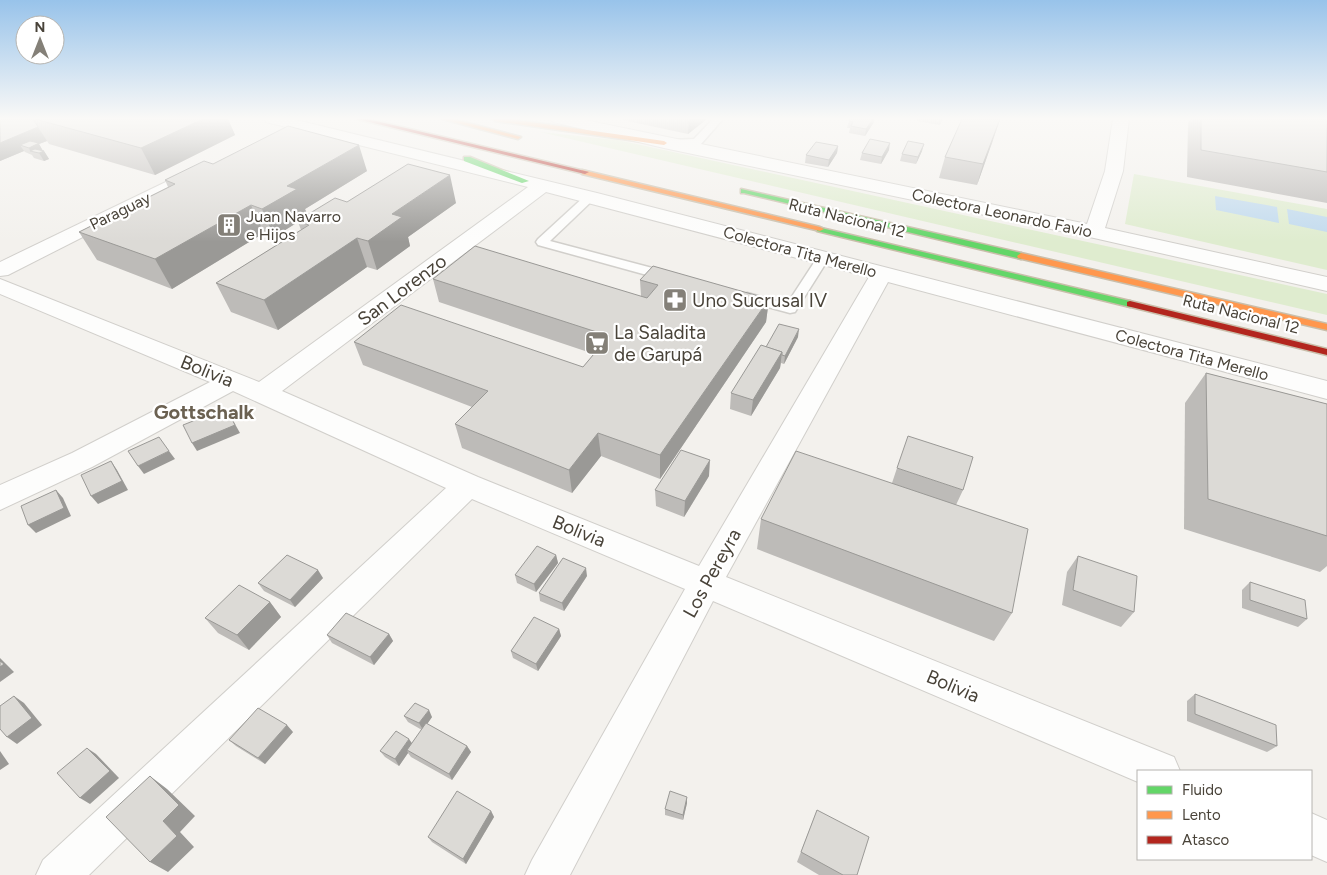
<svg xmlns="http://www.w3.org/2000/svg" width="1327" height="875" viewBox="0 0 1327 875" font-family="Figtree,sans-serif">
  <rect width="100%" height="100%" fill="#f3f1ed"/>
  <g fill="#dfeccf">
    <path d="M540,132l78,8 709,154v21z"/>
    <path d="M1134,174l193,35v61l-202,-46z"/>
  </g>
  <g fill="#c1daee">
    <path d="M1215,196l62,11 2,16 -63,-13z"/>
    <path d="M1287,209l40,8v15l-38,-8z"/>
  </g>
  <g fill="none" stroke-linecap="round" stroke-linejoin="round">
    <defs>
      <g id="lane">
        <path d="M713,119h10l-22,25 -30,2 -5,-3 5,-3 23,-1z"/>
        <path d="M590,194l4,1 2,2 -2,2 -44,42 125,33 1,3 -1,3h-10l-127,-35 -2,-3 2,-3 48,-44z"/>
        <path d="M823,254l6,4 -34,54 -5,1 -48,-13 -2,-3 7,-4 40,11 32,-49z"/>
      </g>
      <g id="street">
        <path d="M264,119h28l305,74 730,188v18l-439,-117 -162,295 448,180 6,14h-42v11l-425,-181 -143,274h-45l7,-15 153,-271 -213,-90 -383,376h-53l7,-15 403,-372 -213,-97 -141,76 -92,43v-25l72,-32 138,-71 -210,-88v-15l259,103 269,-195 -262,-65zM546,192l323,85 -170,289 -221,-89 -196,-86z"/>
        <path d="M551,119h29l507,105 18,-53 8,-52h16l-6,52 -18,57 222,49v14l-233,-53 -430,-90 -111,-26z"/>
        <path d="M201,165l6,1 3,4 -3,4 -199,101 -8,1v-14z"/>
        <path d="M1311,813l16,7v42l-16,-7z"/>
      </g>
      <g id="fast">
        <path d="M464,157h6l59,24 -7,2 -58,-22z"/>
        <path d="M741,189l280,64 4,3 -4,3 -277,-66h-3z"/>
        <path d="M817,227l313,74 5,3 -5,3 -313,-76z"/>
      </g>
      <g id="slow">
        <path d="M442,119h11l68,18 -3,2z"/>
        <path d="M492,119h17l155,22 3,2 -3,2 -169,-24z"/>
        <path d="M582,170l238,57 4,2 -4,2 -238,-57z"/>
        <path d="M1021,253l306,71v6l-309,-72 -1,-2z"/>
      </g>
      <g id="jam">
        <path d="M357,119h11l221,53 -4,2z"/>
        <path d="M1130,301l197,48v6l-200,-49v-4z"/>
      </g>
    </defs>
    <use href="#lane" stroke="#d1cfcb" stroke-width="3"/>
    <use href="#street" stroke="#d1cfcb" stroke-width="2"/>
    <use href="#fast" stroke="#c9beaa" stroke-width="3"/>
    <use href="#slow" stroke="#c9beaa" stroke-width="3"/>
    <use href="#jam" stroke="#c9beaa" stroke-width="3"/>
    <use href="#lane" fill="#fdfdfc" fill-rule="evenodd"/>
    <use href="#street" fill="#fdfdfc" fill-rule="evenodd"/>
    <use href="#fast" fill="#63d668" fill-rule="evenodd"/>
    <use href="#slow" fill="#ff974d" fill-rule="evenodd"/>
    <use href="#jam" fill="#b3261e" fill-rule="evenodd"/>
  </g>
  <g fill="#bdbbb8">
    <path d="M0,119h228l7,16 -80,40 -106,-31 -2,-3 -8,3 4,7h1l5,8 -5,2 -10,-3 -2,-3 -7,-3 -1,-1 -24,10z"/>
    <path d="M618,119h89l-19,15z"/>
    <path d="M850,119h24v3l-9,14 -16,-3 1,-5h-3l2,-7z"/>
    <path d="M917,119h26l-3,6 -23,-4z"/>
    <path d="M1190,119h137v84l-140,-26 1,-54z"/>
    <path d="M993,140l-16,45 -38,-7 6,-21z"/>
    <path d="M838,146l-1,7 -9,14 -23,-4 1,-8z"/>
    <path d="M889,150l-8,14 -21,-4 2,-7z"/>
    <path d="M922,151l-6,13 -16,-3 2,-7z"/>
    <path d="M213,164l154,7 -62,38 2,6 40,-13 109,1 -48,34 2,9 -33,24 -10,-3 -89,63 -47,-18 -15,-29 85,-53 -3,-8 -24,15 -10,-4 -92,56 -75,-29 -18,-28 89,-45 -3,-7z"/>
    <path d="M433,279l208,17 -1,-16 129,19 -3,23 -106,157 -59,-23 -29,37 -110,-45 -7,-24 17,-17 -109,-42 -9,-23 229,25 11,-13 -155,-52z"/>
    <path d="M798,337l-14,27 -3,-1 -1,5 -29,48 -21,-7 1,-16 35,-46z"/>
    <path d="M1206,373l121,31v162l-7,6 -136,-43 1,-126z"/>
    <path d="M897,468l66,22 -7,15 56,108 -18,28 -237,-92 4,-30 131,-36z"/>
    <path d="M709,476l-25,41 -28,-11 -1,-16z"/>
    <path d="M556,555l2,8 -22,29 -19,-9 -2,-8z"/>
    <path d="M1078,556l56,56 -13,15 -59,-22 5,-33z"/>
    <path d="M587,576l-23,35 -24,-10 -1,-8z"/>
    <path d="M323,578l-28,29 -31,-16 -6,-8z"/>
    <path d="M1250,582l57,37 -9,8 -56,-19v-18z"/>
    <path d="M270,602l11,15 -32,33 -31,-17 -13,-15z"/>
    <path d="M559,629l2,7 -23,35 -25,-13 -2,-7z"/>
    <path d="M389,634l4,7 -19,24 -42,-22 -5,-8z"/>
    <path d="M1195,694l82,52 -10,6 -80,-31v-20z"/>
    <path d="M404,716l28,1 -5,7 40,22 4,6 -19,28 -41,-23 -3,-4 -9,13 -14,-9 -5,-6 32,-8 10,-13 -14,-8z"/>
    <path d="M293,732l-28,32 -29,-18 -7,-6z"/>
    <path d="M687,797v6l-4,17 -18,-5v-6z"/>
    <path d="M817,810l40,65h-38l-22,-13z"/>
    <path d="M491,811l3,6 -28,47 -34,-22 -4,-5z"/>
  </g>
  <g fill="#9a9996">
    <path d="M203,119h25l7,16 -80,40 -14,-27z"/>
    <path d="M689,119h18l-19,15z"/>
    <path d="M873,119h1v3l-9,14 1,-7z"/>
    <path d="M1000,119l-7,21 -16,45 6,-21z"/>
    <path d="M38,127l9,14 -8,3 4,7 -5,2 -8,-2 -1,-3 -9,-3 4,6 -24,10v-18z"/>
    <path d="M890,143l-1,7 -8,14 1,-7z"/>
    <path d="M924,144l-2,7 -6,13 2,-7z"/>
    <path d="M359,145l8,26 -62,38 3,7 -11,5 1,1 -24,15 -12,-28 25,-23z"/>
    <path d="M838,146l-1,7 -9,14 1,-7z"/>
    <path d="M44,151l5,8 -5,2 -5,-8z"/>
    <path d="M450,175l6,28 -48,34 2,9 -33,24 -9,-29 24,-27z"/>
    <path d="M251,205l13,28 -92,56 -17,-30z"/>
    <path d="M357,238l10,29 -89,63 -14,-30z"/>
    <path d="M769,299l-3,23 -106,157v-24z"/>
    <path d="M799,329l-1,8 -14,27 1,-8z"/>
    <path d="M782,352l-2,16 -29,48 2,-16z"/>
    <path d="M226,408l14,25 -43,18 -5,-8z"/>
    <path d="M598,433l3,23 -29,37 -3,-23z"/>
    <path d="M169,451l6,8 -31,15 -6,-8z"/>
    <path d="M710,460l-1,16 -25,41 1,-16z"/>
    <path d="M111,461l6,9 11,20 -30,14 -7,-8z"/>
    <path d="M56,490l7,8 8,18 -35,17 -8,-8z"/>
    <path d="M556,555l2,8 -22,29 -2,-8z"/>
    <path d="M586,568l1,8 -23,35 -2,-8z"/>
    <path d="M318,570l5,8 -28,29 -5,-7z"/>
    <path d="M270,602l11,15 -32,33 -12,-15z"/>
    <path d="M559,629l2,7 -23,35 -2,-7z"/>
    <path d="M389,634l4,7 -19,24 -4,-8z"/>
    <path d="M0,658l14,14 -14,10z"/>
    <path d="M14,696l10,7 18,22 -25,19 -10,-7z"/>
    <path d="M429,710l3,7 -9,13 -4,-7z"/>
    <path d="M287,725l6,7 -28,32 -7,-6z"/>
    <path d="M409,739l5,7 -7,4 1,3 -9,13 -4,-7z"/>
    <path d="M467,746l4,6 -19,28 -3,-6z"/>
    <path d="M87,748l9,6 23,24 -29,26 -10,-6z"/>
    <path d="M0,751l9,13 -9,6z"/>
    <path d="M150,776l17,13 28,27 -15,16 14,15 -26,25 -18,-10 13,-41z"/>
    <path d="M687,797v6l-4,17v-5z"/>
    <path d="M491,811l3,6 -28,47 -3,-5z"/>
  </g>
  <g fill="#dcdad6" stroke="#9a9996">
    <path d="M0,119h33l5,8 -38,16z"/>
    <path d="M35,119h168l-62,29z"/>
    <path d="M850,119h23l-7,10 -15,-3 2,-4 -4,-1z"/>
    <path d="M962,119h38l-17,45 -38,-7z"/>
    <path d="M1201,119h126v53l-126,-22z"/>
    <path d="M288,126l71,19 -72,41 10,3 -35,20 -11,-4 -96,54 -76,-27 96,-48 -10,-4 39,-19 9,3z"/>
    <path d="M870,139l20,4 -8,14 -20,-4z"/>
    <path d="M30,141l9,2 -10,5 -9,-3z"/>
    <path d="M908,141l16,3 -6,13 -16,-3z"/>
    <path d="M816,142l22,4 -9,14 -23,-5z"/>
    <path d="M35,149l9,2 -5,2 -9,-2z"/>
    <path d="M408,164l42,11 -58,39 10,3 -34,24 -11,-3 -93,62 -48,-17 93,-58 -12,-4 38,-23 12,4z"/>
    <path d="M475,246l172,52 11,-13 -18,-5 13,-14 116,33 -109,156 -62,-22 -29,37 -114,-46 33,-33 -134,-49 47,-37 182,62 26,-31 -176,-57z"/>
    <path d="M779,324l20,5 -14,27 -3,-1v-3l-16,-5z"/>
    <path d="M761,345l21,7 -29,48 -22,-7z"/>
    <path d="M1206,373l121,31v132l-119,-37z"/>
    <path d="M226,408l9,17 -43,18 -9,-18z"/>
    <path d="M908,436l65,21 -10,33 -66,-22z"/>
    <path d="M159,437l10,14 -31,15 -10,-15z"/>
    <path d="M681,450l29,10 -25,41 -30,-11z"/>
    <path d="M796,451l232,78 -16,84 -251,-94z"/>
    <path d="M111,461l11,20 -31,15 -10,-21z"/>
    <path d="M56,490l8,18 -36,17 -7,-19z"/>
    <path d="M537,546l19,9 -22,29 -19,-9z"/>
    <path d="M287,555l31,15 -28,30 -32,-17z"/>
    <path d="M1078,556l59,20 -3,36 -61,-22z"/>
    <path d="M563,558l23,10 -24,35 -23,-10z"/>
    <path d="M1250,582l55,18 2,19 -57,-19z"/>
    <path d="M239,585l31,17 -33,33 -32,-17z"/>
    <path d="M346,613l43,21 -19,23 -43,-22z"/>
    <path d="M534,617l25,12 -23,35 -25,-13z"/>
    <path d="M0,661l4,3 -4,3z"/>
    <path d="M1195,694l81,31 1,21 -82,-32z"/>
    <path d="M14,696l18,22 -25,19 -7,-8v-23z"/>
    <path d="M415,703l14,7 -10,13 -15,-7z"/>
    <path d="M258,708l29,17 -29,33 -29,-18z"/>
    <path d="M426,723l41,23 -18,28 -42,-24z"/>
    <path d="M396,731l13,8 -14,20 -15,-8z"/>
    <path d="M87,748l23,23 -30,27 -23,-25z"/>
    <path d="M150,776l29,29 -16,16 14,15 -27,26 -44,-45z"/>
    <path d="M457,791l34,20 -28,48 -35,-22z"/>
    <path d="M670,791l17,6 -4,18 -18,-6z"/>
    <path d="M817,810l52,27 -12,38h-14l-42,-23z"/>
  </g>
  <linearGradient id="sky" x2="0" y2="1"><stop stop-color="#98c3ea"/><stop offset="0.49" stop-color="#faf9f7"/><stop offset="1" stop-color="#faf9f7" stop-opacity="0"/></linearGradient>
  <rect width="1327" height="242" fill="url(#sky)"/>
  <defs>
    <symbol id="building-square" viewBox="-11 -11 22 22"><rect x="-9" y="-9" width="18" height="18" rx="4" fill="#848078" stroke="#fff"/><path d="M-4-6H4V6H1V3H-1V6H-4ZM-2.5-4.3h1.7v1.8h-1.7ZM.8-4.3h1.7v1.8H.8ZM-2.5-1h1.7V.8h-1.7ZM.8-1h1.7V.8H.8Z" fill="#fff"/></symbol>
    <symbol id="pharmacy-square" viewBox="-11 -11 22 22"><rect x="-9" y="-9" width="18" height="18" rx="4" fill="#848078" stroke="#fff"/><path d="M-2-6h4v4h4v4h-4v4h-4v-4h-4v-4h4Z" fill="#fff"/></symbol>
    <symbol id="supermarket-square" viewBox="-11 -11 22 22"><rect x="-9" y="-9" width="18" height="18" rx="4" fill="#848078" stroke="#fff"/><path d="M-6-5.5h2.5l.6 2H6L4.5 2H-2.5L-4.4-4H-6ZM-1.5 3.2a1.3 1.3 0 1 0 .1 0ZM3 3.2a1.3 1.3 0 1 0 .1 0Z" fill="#fff"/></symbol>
  </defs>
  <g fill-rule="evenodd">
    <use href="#building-square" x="215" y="211" width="28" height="28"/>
    <use href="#pharmacy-square" x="661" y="286" width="28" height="28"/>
    <use href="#supermarket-square" x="583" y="329" width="28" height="28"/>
  </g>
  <g text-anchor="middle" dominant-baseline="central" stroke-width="4.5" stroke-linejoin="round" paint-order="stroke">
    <g font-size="16" fill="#494339" stroke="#fff">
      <text transform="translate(120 211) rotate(-26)">Paraguay</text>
      <text transform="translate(1002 213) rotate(12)">Colectora Leonardo Favio</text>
      <text transform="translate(847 218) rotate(14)">Ruta Nacional 12</text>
      <text transform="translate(800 252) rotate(15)">Colectora Tita Merello</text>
      <text transform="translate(1241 314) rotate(14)">Ruta Nacional 12</text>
      <text transform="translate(1192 355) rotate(15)">Colectora Tita Merello</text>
    </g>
    <g font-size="16" fill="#494339" stroke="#fff" text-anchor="start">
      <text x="246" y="216">Juan Navarro<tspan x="246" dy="18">e Hijos</tspan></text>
    </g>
    <g font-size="19" fill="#494339" stroke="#fff">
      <text transform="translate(402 290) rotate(-37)">San Lorenzo</text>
      <text transform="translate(207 371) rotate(22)">Bolivia</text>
      <text transform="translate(579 531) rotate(22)">Bolivia</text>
      <text transform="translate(712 573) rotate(-61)">Los Pereyra</text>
      <text transform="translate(953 686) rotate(23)">Bolivia</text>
    </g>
    <g font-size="19" fill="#494339" stroke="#fff" text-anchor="start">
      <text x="692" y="300">Uno Sucrusal IV</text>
      <text x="614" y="332">La Saladita<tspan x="614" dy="22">de Garupá</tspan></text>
    </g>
    <g font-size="20" font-weight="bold" fill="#6b6151" stroke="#fff">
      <text x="204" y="412">Gottschalk</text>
    </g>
  </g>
  <rect x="1137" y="770" width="175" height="90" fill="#ffffff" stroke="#b6b4b0"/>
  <rect x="1147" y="786" width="25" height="8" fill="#63d668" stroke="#b6b4b0"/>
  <text x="1182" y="795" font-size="15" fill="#494339">Fluido</text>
  <rect x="1147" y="811" width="25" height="8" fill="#ff974d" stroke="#b6b4b0"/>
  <text x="1182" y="820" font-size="15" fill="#494339">Lento</text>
  <rect x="1147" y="836" width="25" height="8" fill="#b3261e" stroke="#b6b4b0"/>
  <text x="1182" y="845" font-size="15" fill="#494339">Atasco</text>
  <g transform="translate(40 40)"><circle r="24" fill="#ffffff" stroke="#b6b4b0"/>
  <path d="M0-4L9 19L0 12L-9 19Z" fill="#848078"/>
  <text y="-8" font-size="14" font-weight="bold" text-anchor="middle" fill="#494339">N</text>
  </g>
</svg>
